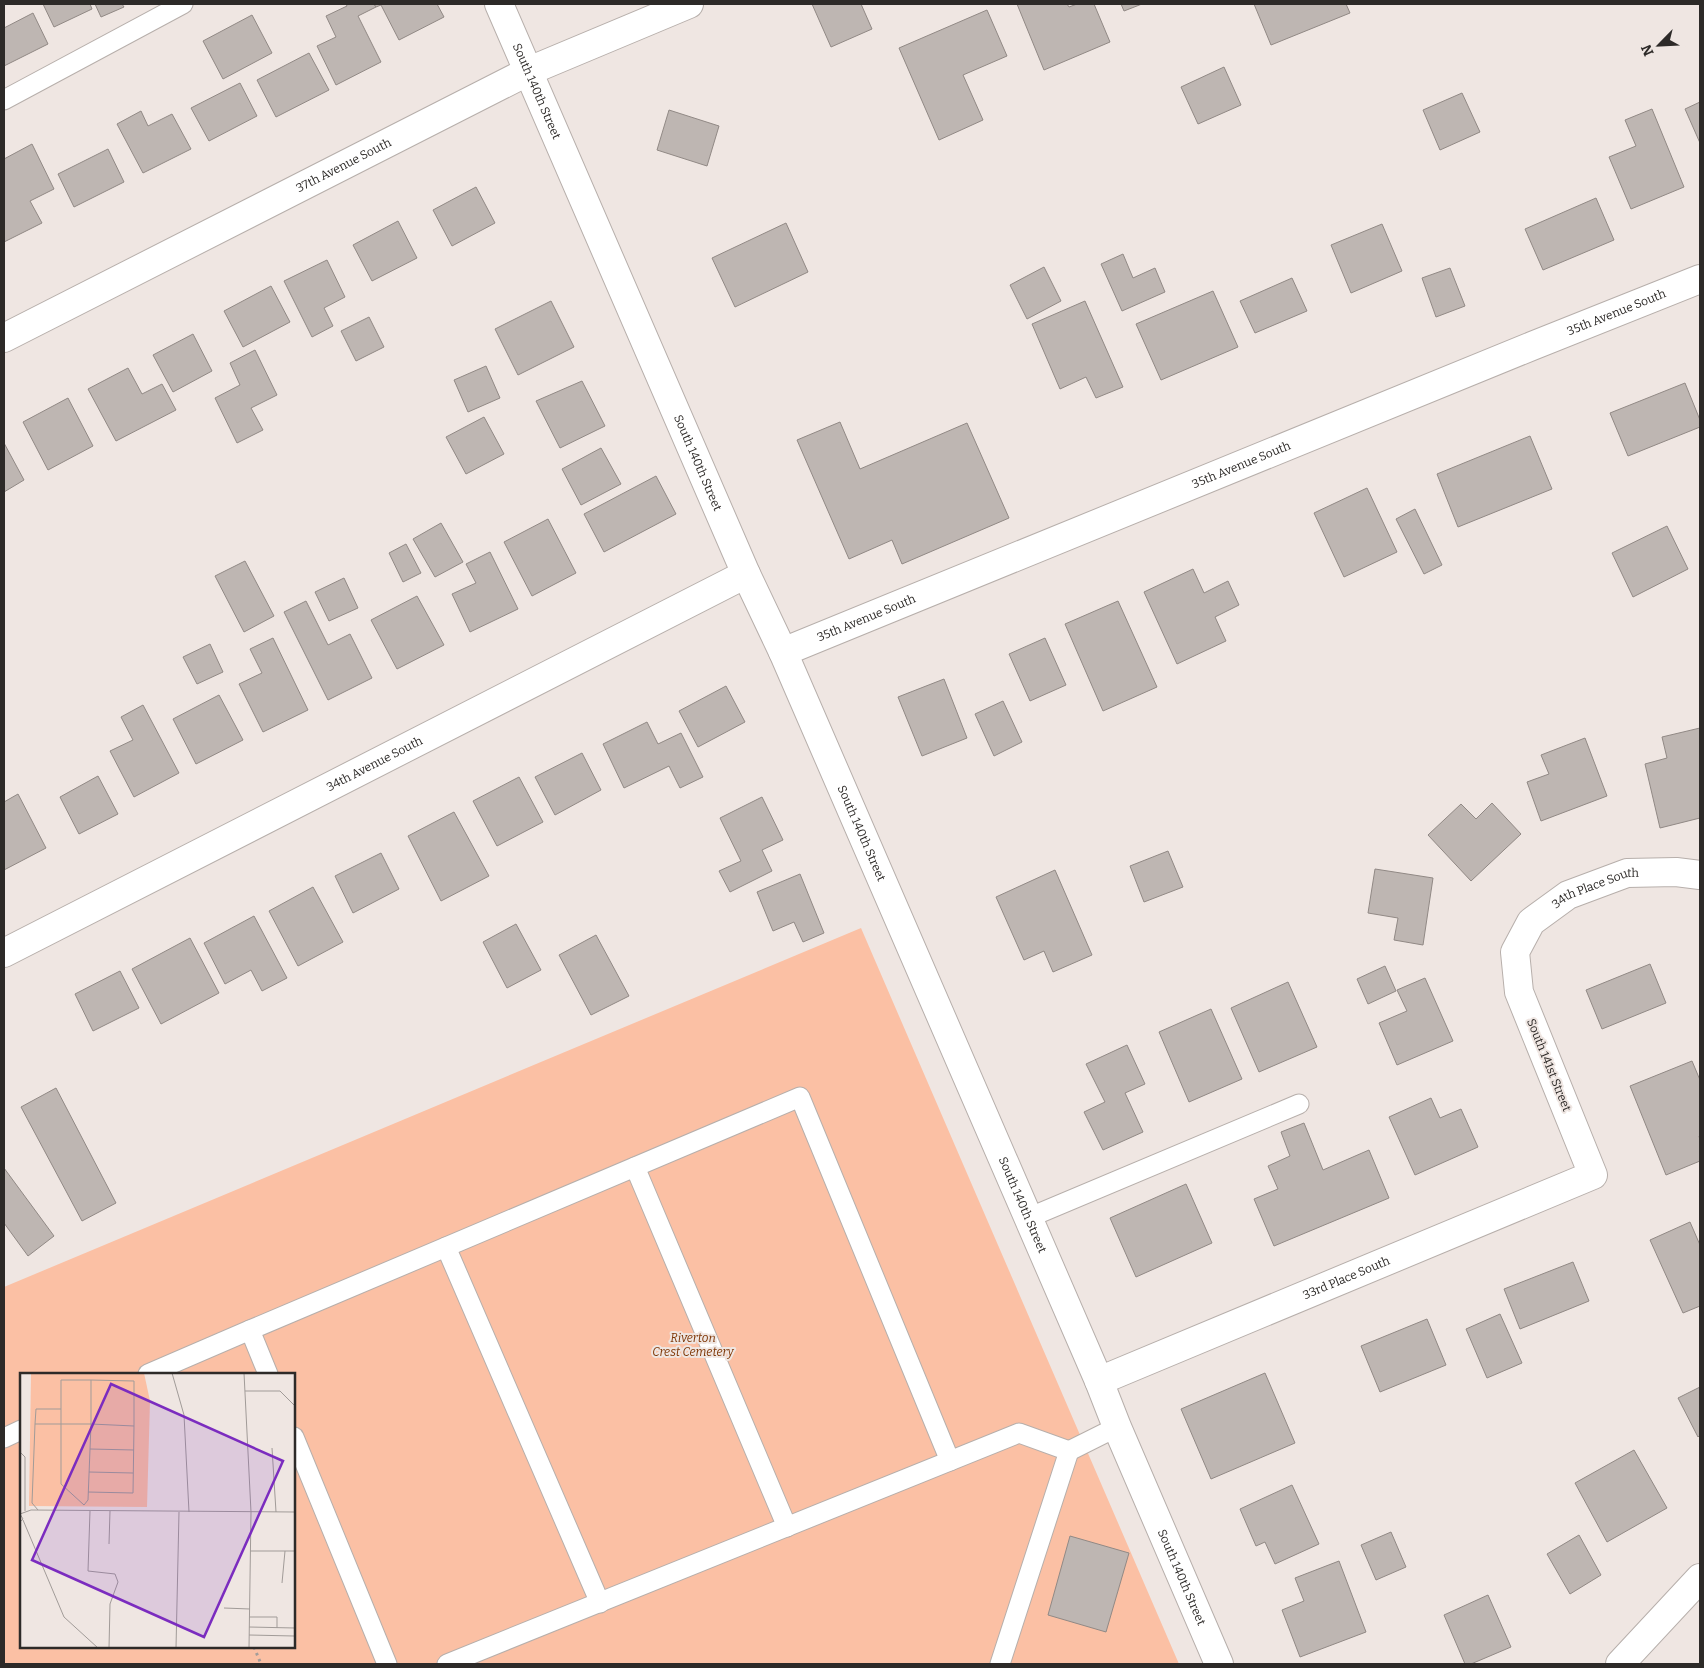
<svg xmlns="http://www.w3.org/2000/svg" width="1704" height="1668" viewBox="0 0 1704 1668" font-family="Bitter,serif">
  <rect width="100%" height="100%" fill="#efe6e2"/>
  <path fill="#fbc0a4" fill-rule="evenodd" d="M861,928l318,736h-1175v-377zM21,1374h273v273h-273z"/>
  <g fill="#beb6b2" stroke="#918985">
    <path d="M43,4h47l2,5 -38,18z"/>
    <path d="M95,4h27l2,3 -23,10z"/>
    <path d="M346,4h28l2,3 -18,9 23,46 -45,23 -19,-39 19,-9 -10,-21 21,-10z"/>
    <path d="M374,4h63l7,13 -45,23 -18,-35 -5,2z"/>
    <path d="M812,4h49l11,25 -41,18z"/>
    <path d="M1017,4h50l2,3 8,-3h17l16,38 -66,28z"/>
    <path d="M1121,4h21l-18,7z"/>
    <path d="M1254,4h92l4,9 -79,32z"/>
    <path d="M987,10l20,46 -44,19 20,45 -44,20 -40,-92z"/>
    <path d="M33,13l15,31 -44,22v-38z"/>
    <path d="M252,15l20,38 -49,26 -20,-38z"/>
    <path d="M309,53l20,37 -53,27 -19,-37z"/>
    <path d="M1224,67l17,38 -43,19 -17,-37z"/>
    <path d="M240,83l17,33 -48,25 -18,-33z"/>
    <path d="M1462,93l18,39 -40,18 -17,-40z"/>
    <path d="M1700,102v41l-15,-34z"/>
    <path d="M1652,109l32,78 -53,22 -22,-52 27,-11 -11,-26z"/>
    <path d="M669,110l50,16 -12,40 -50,-16z"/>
    <path d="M141,111l7,15 24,-12 19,35 -48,24 -26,-49z"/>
    <path d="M32,144l22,45 -24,12 12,22 -38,19v-83z"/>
    <path d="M108,149l16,33 -50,25 -16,-33z"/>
    <path d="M476,187l19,36 -43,23 -19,-36z"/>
    <path d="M1596,198l18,42 -71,30 -18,-41z"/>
    <path d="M398,221l19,37 -45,23 -19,-36z"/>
    <path d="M786,223l22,49 -73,35 -23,-49z"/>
    <path d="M1382,224l20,47 -51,22 -20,-48z"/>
    <path d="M1123,254l10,24 22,-10 10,24 -43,19 -21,-47z"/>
    <path d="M327,260l18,37 -21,11 9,18 -21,11 -28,-56z"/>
    <path d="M1044,267l17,34 -34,18 -17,-34z"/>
    <path d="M1450,268l15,38 -29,11 -14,-39z"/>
    <path d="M1292,278l15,33 -52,22 -15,-32z"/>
    <path d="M271,286l19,36 -47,25 -19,-36z"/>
    <path d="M1213,291l25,56 -77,33 -25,-56z"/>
    <path d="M551,301l23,46 -56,28 -23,-46z"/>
    <path d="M1085,301l38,86 -27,11 -10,-21 -26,12 -28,-65z"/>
    <path d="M369,317l15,30 -28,14 -15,-30z"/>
    <path d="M193,334l19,37 -39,21 -20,-37z"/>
    <path d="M255,350l22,45 -26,13 12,22 -26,13 -22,-45 25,-13 -10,-22z"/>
    <path d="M486,366l14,32 -32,14 -14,-32z"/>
    <path d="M128,368l14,26 20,-10 14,26 -60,31 -28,-52z"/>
    <path d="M582,381l23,45 -45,22 -24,-47z"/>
    <path d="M1685,383l15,37v7l-72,29 -18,-43z"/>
    <path d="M68,398l25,48 -45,24 -25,-48z"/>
    <path d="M484,417l20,37 -38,20 -20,-37z"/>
    <path d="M840,422l20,47 107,-46 42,95 -107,46 -10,-24 -43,19 -52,-119z"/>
    <path d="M1530,436l22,53 -94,38 -21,-53z"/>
    <path d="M4,443l20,37 -20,12z"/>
    <path d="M601,448l20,36 -40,21 -19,-36z"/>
    <path d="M656,476l20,38 -72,38 -20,-38z"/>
    <path d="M1367,488l30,64 -53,25 -30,-64z"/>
    <path d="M1415,509l27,56 -18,9 -28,-55z"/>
    <path d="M548,519l28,54 -44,23 -28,-54z"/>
    <path d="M441,523l22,39 -28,15 -22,-38z"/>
    <path d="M1667,526l21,43 -55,28 -21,-44z"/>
    <path d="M406,544l15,29 -18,9 -14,-29z"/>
    <path d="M490,552l28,57 -48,23 -18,-38 24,-11 -10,-19z"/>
    <path d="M245,561l29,55 -30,16 -29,-56z"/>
    <path d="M1193,569l11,24 24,-12 11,24 -24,12 11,24 -49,23 -33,-72z"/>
    <path d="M344,578l14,30 -29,13 -14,-29z"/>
    <path d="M417,596l27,49 -47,24 -26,-49z"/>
    <path d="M306,601l22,44 22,-11 22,44 -44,22 -44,-88z"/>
    <path d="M1118,601l39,86 -54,24 -38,-87z"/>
    <path d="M273,638l35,72 -45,22 -24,-48 23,-11 -12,-24z"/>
    <path d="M1045,638l21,47 -36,16 -21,-47z"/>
    <path d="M210,644l13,28 -26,12 -14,-27z"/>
    <path d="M944,679l23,59 -45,18 -24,-59z"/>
    <path d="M726,686l19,36 -47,25 -19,-36z"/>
    <path d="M219,695l24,45 -47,24 -23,-45z"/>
    <path d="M1003,701l19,41 -28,14 -19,-42z"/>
    <path d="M143,705l36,68 -45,24 -24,-46 23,-11 -12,-23z"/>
    <path d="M647,722l11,22 23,-11 22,44 -23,11 -11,-22 -45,22 -21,-44z"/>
    <path d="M1700,728v90l-40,10 -15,-64 22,-6 -5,-21z"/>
    <path d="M1585,738l22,58 -66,25 -14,-39 22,-8 -8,-19z"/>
    <path d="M582,753l19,37 -46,25 -20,-38z"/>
    <path d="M98,776l20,38 -39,20 -19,-37z"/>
    <path d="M519,777l24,45 -46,24 -24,-45z"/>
    <path d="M18,794l28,54 -42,22v-68z"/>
    <path d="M762,797l21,43 -21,10 10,21 -42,21 -11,-21 22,-10 -21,-43z"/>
    <path d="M1492,803l29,31 -50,47 -43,-46 33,-31 15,15z"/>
    <path d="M454,812l35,64 -48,25 -33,-65z"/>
    <path d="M1168,851l15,36 -39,15 -14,-36z"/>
    <path d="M381,853l18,36 -46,24 -18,-37z"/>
    <path d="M1375,869l58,9 -10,67 -29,-5 4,-22 -30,-5z"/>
    <path d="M1055,870l37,85 -39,17 -9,-21 -20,9 -28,-63z"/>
    <path d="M800,874l24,59 -21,9 -9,-20 -21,9 -16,-39z"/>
    <path d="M313,887l30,55 -45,24 -29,-55z"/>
    <path d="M254,916l33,62 -25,13 -11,-21 -26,14 -21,-41z"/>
    <path d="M516,924l25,46 -34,18 -24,-46z"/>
    <path d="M596,935l33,61 -38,19 -32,-60z"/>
    <path d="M190,938l29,55 -58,31 -29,-55z"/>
    <path d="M1650,964l16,39 -64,26 -16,-39z"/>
    <path d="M1385,966l11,25 -28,13 -11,-25z"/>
    <path d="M120,971l19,37 -46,23 -18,-37z"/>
    <path d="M1425,978l28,63 -56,24 -18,-42 28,-12 -10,-21z"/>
    <path d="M1288,982l29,65 -58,25 -28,-64z"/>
    <path d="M1211,1009l31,70 -53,23 -30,-70z"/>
    <path d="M1127,1045l18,39 -20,9 18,39 -40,18 -19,-38 21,-10 -19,-38z"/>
    <path d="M1692,1061l8,19v55l-1,1 1,4v21l-34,14 -36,-89z"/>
    <path d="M56,1088l60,115 -34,18 -61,-114z"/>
    <path d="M1431,1098l9,20 21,-9 17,38 -63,28 -26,-58z"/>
    <path d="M1304,1123l19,47 46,-20 20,48 -115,48 -20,-47 24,-10 -10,-23 22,-10 -9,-24z"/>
    <path d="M4,1168l50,68 -26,20 -24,-33z"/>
    <path d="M1186,1184l26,59 -76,34 -26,-59z"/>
    <path d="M1690,1222l10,23v61l-17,7 -33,-73z"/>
    <path d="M1573,1262l16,39 -69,28 -16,-40z"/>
    <path d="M1500,1314l22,49 -35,15 -21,-49z"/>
    <path d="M1427,1319l19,46 -66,27 -19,-46z"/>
    <path d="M1265,1373l30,70 -84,36 -30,-70z"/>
    <path d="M1700,1387v48l-2,2 -20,-39z"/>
    <path d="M1634,1450l33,58 -60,34 -32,-59z"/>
    <path d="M1292,1485l27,59 -44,20 -10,-22 -9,4 -16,-37z"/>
    <path d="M1391,1532l15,35 -30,13 -15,-35z"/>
    <path d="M1579,1535l22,40 -31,19 -23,-40z"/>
    <path d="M1070,1536l59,17 -23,79 -58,-17z"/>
    <path d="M1339,1561l27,71 -66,25 -18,-47 22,-9 -9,-23z"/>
    <path d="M1488,1595l23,52 -40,17h-6l-21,-49z"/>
  </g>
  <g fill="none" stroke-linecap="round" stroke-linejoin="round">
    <defs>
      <g id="lane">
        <path d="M4,100l179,-96"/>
        <path d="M635,1167l152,360"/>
        <path d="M1028,1218l271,-114"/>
        <path d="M446,1247l154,356"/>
        <path d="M250,1330l550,-233 150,364"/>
        <path d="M148,1374l102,-44 18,44"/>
        <path d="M294,1437l93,227"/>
        <path d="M4,1438l17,-8"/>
        <path d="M1069,1451l48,-24"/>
        <path d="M447,1664l572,-231 50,18 -69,213"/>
      </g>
      <g id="street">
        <path id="s1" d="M499,4l247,570 37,78 316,729 18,46 102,237"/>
        <path id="s2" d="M4,338l525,-267 160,-67"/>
        <path id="s3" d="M783,652l749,-306 168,-67"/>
        <path id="s4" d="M4,953l742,-379"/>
        <path id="s5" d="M1099,1381l494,-206 -74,-183 -4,-40 16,-30 37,-27 59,-22 49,-1 24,3"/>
        <path d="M1620,1664l80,-86"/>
      </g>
    </defs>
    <use href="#lane" stroke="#b7afab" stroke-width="21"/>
    <use href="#street" stroke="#b7afab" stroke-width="30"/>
    <path stroke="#a49d9a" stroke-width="3" stroke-dasharray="2.5 4" stroke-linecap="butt" d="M254,1647l7,17"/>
    <use href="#lane" stroke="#fff" stroke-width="19"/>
    <use href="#street" stroke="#fff" stroke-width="28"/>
  </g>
  <g text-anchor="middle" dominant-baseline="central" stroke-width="4" stroke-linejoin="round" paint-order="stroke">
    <g font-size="12" fill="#2d2a28" stroke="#efe6e2">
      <text stroke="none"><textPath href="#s1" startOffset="95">South 140th Street</textPath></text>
      <text stroke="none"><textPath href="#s2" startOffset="381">37th Avenue South</textPath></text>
      <text stroke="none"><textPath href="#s3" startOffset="900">35th Avenue South</textPath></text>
      <text stroke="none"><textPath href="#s1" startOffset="500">South 140th Street</textPath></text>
      <text stroke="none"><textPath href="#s3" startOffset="495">35th Avenue South</textPath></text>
      <text stroke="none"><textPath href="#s3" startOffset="90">35th Avenue South</textPath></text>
      <text stroke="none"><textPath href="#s4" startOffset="416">34th Avenue South</textPath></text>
      <text stroke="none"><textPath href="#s1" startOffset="905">South 140th Street</textPath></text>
      <text stroke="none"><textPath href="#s5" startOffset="881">34th Place South</textPath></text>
      <text transform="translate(1549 1065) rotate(68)">South 141st Street</text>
      <text stroke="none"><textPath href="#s1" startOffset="1310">South 140th Street</textPath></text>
      <text stroke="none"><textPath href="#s5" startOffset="268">33rd Place South</textPath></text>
      <text stroke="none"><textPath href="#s1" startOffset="1715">South 140th Street</textPath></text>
    </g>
    <g font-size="12" font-style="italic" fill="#7d3504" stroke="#efe6e2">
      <text x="693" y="1338">Riverton<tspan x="693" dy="14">Crest Cemetery</tspan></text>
    </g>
  </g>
  <g transform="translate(20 1373)">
    <rect width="275" height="275" fill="#efe6e2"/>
    <path d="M11,0h113l6,28 -3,106 -118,-1z" fill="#fbc0a4"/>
    <path fill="none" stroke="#a19b98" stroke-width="1" d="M152,0l12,42 5,97M224,0l7,139 -2,136M225,18h35l15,15M41,36h-25l-1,15h56l43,2v-45l-43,-1h-30v104l23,21 4,-5 3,-76v-44M15,51l-3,79 6,7M252,75l4,64M70,76l44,1M0,79l5,5v54M69,99l44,1M68,119l45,1 1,-67M70,138l-2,60 27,3 3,8 -8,22 -1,44M3,147l41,97 34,31M0,149l3,-3 -3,-5 11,-4 264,2M89,171l1,-33M230,178h45M262,210l3,-32M204,235l26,1M229,244h28v11M229,254l46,1M229,262l45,1M156,275l3,-136"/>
    <path fill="#7b2cbf" fill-opacity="0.15" stroke="#7b2cbf" stroke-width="2.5" d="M91,11l172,77 -79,176 -172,-77z"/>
    <rect width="275" height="275" fill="none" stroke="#2d2a28" stroke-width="2.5"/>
  </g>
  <rect width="1704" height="1668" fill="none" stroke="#2d2a28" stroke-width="10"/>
  <g transform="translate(1659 45) rotate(246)" stroke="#efe6e2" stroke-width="4" paint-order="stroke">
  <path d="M0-4L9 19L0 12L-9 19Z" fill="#2d2a28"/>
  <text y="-8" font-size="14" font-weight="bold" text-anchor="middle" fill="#2d2a28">N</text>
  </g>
</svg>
